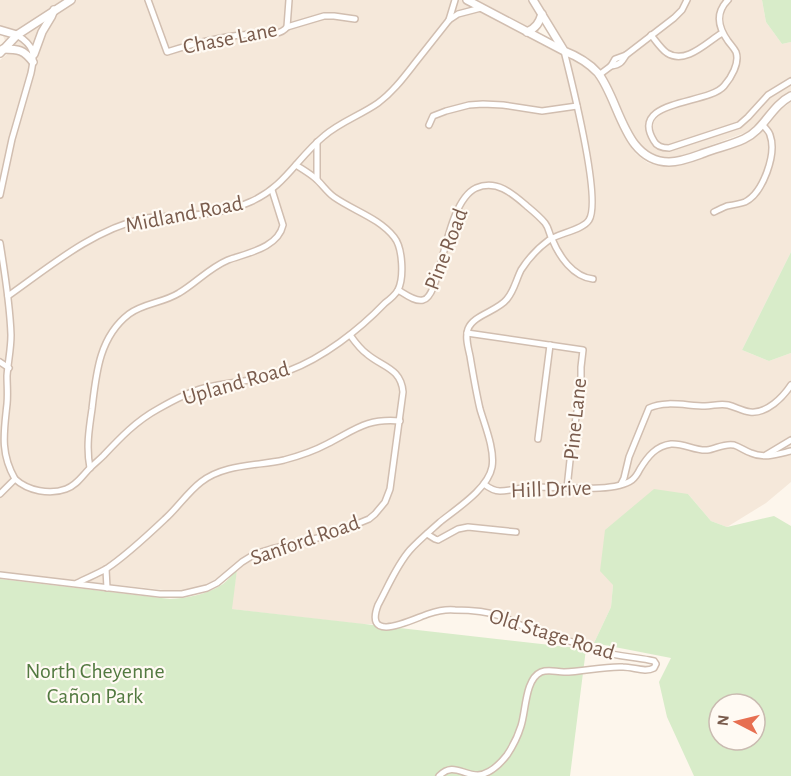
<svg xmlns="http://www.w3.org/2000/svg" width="791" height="776" viewBox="0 0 791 776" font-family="'Alegreya Sans',sans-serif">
  <rect width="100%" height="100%" fill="#fdf6ec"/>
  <g fill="#f5e8da">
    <path d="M0,0h529l8,14 3,30 40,20 9,7 6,6 6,9 29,60 6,8 12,9 12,3h16l72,-24 9,-6 23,-26 11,-8v150l-49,98 27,11 22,-8v129l-25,21 -39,24 -16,-6 -23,-27 -75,91 -2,22 -17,36 -3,2 -19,-7 -24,-6 -46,-20 -13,-3 -28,-2h-21l-18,5 -16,8 -23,4h-23l-129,-15 6,-39 -2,-5 -21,15 -12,6 -17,5h-12l-173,-19v-512l10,-8 -10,-23z"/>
    <path d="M538,0h224l4,22 16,22 9,-2v50l-14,9 -23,26 -7,5 -66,24 -14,2 -12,-2 -12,-8 -7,-8 -29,-62 -9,-11 -11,-10 -19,-9 -2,-3z"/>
  </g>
  <g fill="#d8ecc9" fill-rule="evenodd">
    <path d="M762,0h29v42l-9,2 -16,-22z"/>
    <path d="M791,252v101l-22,8 -27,-11z"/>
    <path d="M654,489l34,5 23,27 16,6 47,-11 17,10v250h-97l-27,-59 -8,-35 12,-24 -77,-15 17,-36 2,-22 -13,-14 5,-41zM719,704h36v36h-36z"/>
    <path d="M237,570l-5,39 354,40 -16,127h-570v-197l170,20c18,-1 38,-5 53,-15 5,-4 10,-10 14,-14z"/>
  </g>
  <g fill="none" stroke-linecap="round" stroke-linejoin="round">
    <defs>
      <g id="minor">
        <path d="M148,0l19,52c28,-9 58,-17 89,-18 11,0 24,2 31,-7l2,-27"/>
        <path d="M728,0c-13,13 -10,27 0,41 3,4 6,7 8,11 4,11 -5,26 -12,34 -16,19 -96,13 -70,55 3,6 9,7 15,7l70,-23 9,-8 20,-22 23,-14"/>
        <path d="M449,20l6,-20"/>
        <path d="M287,27l37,-11h10l21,3"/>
        <path d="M651,35c5,6 10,14 16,18 19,12 40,-11 55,-20"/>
        <path d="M611,66c9,-1 11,-4 15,-11"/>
        <path d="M599,75l12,-9 4,-7 11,-4 48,-37 8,-8 5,-10"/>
        <path d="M429,125l4,-9 13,-5 23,-6 14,-1 20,1 39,6 35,-5"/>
        <path d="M317,179v-37"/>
        <path d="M0,195l12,-56 19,-66c4,-19 4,-27 -14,-38"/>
        <path d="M714,212c4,-2 8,-4 13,-6 6,-1 12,-2 18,-4 18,-9 32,-48 25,-67 -1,-4 -5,-7 -8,-11"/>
        <path d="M0,243c5,31 10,61 11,92 0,14 -3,27 -4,41 0,9 1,18 0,28 -3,28 -7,49 8,75l-15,15"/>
        <path d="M398,290c7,4 17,12 25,10 19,-3 21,-97 53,-112 21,-9 37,6 52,19 6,5 12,10 17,16 4,5 4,11 7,16 7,17 21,38 41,40"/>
        <path d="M8,296c41,-29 85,-66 134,-77 12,-3 25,-2 36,-3 24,-1 50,-4 72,-14 35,-15 46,-43 74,-66 16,-14 37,-21 54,-33 15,-11 26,-26 37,-40 12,-15 23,-29 34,-43l9,-6 23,-6"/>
        <path d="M467,333l116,17 -2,17v20l-9,55 -5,46"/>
        <path d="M0,362l9,6"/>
        <path d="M538,439l12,-94"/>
        <path d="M766,455l25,-15"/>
        <path d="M90,468c-4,-20 -1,-39 2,-59 4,-35 7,-72 37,-95 15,-11 34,-11 50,-21 17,-10 30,-25 49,-33 19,-7 50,-12 55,-35l-11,-35"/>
        <path d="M15,479c13,12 35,16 51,10 11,-4 16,-13 24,-21 4,-4 9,-8 13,-12 17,-18 33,-35 55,-47 14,-8 30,-17 46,-21 27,-7 57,-7 84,-17 35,-13 71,-41 97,-68 4,-3 10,-8 13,-13 6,-12 5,-42 -4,-53 -15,-19 -40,-26 -60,-40 -7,-5 -12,-13 -19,-19 -6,-5 -13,-9 -19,-13"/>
        <path d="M484,484c5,4 10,7 16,7 11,0 21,-4 32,-4 24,-1 81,7 100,-7 4,-3 6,-7 8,-11 8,-13 16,-23 31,-25 13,-1 24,7 36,6 9,-1 17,-7 27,-5 6,2 11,6 17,8 13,6 27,1 40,-2"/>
        <path d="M621,484l3,-6 5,-21 20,-49c17,-8 38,-2 56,-2 8,0 15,-3 23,-1 8,2 14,6 22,7 17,2 33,-15 41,-27"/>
        <path d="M427,534l8,5 3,1 20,-11 10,-2 48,5"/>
        <path d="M106,569l1,19"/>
        <path d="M0,575l160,19h22l25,-6 10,-5 25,-21 13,-8 16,-5 59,-14 39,-16 6,-5 10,-12 5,-13 13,-97c-2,-24 -21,-25 -36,-38 -7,-5 -12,-12 -17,-19"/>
        <path d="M77,583c10,-5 20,-9 29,-14 21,-14 42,-34 60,-51 12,-11 22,-26 35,-36 23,-18 56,-16 83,-22 15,-4 30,-9 43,-16 28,-14 39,-26 73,-23"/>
        <path d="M439,776c14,-14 23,-1 39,-1 12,-1 22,-11 29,-20 6,-9 11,-19 14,-29 5,-15 4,-47 20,-54 8,-3 15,0 23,0 19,0 39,-6 59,-5 11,0 22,6 31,1l2,-4 -2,-3 -5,-1c-16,-3 -33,-4 -50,-9 -10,-2 -19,-7 -30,-10 -9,-3 -18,-4 -27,-7 -14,-4 -27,-13 -42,-18 -14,-5 -30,-6 -45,-6 -9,-1 -18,1 -27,4 -15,5 -65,31 -50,-9 10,-18 18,-39 32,-55 9,-10 20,-19 30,-28 16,-13 48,-33 52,-55 3,-17 -7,-41 -12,-58 -4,-17 -7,-35 -10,-53 -2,-9 -5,-19 -2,-27 5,-14 30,-18 39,-30 7,-8 9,-19 14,-29 7,-11 17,-22 28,-30 10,-7 34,-10 40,-20 13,-20 -18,-141 -25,-169"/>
      </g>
      <g id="tertiary">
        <path d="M467,0l97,51c13,5 24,11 34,22 22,28 26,89 71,89 12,0 24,-5 35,-9 13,-5 27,-8 40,-14 20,-9 27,-33 47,-43"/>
        <path d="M533,0l30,49"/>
        <path d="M0,30l17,5"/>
        <path d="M527,32c9,-4 12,-9 15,-18"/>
        <path d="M3,49c16,0 21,1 30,13"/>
        <path d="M0,53l17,-18 54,-35"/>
        <path d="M34,54l8,-22 9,-15 3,-7"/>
      </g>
    </defs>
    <use href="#minor" stroke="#d1beb0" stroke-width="8"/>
    <use href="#tertiary" stroke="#d1beb0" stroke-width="10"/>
    <use href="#minor" stroke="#fff" stroke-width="5"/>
    <use href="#tertiary" stroke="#fff" stroke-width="7"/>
  </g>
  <g text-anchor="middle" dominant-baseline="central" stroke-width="4.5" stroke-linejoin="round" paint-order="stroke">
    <g font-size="22" fill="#7a5c4d" stroke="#fffaf3">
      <text transform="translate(230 38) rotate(-11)">Chase Lane</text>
      <text transform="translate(184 214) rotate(-11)">Midland Road</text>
      <text transform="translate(446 249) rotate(-69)">Pine Road</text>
      <text transform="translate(236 383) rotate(-16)">Upland Road</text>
      <text transform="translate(575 419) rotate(-84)">Pine Lane</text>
      <text transform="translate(551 489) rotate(-2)">Hill Drive</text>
      <text transform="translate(305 540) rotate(-19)">Sanford Road</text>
      <text transform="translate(552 634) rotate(17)">Old Stage Road</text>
    </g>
    <g font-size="22" fill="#537a41" stroke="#fffaf3">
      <text x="95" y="671">North Cheyenne<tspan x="95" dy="25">Cañon Park</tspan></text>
    </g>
  </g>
  <g transform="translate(737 722) rotate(277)"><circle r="28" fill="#fffaf3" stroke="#cabbb1" stroke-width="1.5"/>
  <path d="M0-4.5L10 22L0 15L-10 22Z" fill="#e76f51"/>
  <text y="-9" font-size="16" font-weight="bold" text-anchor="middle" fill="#7a5c4d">N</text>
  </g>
</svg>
